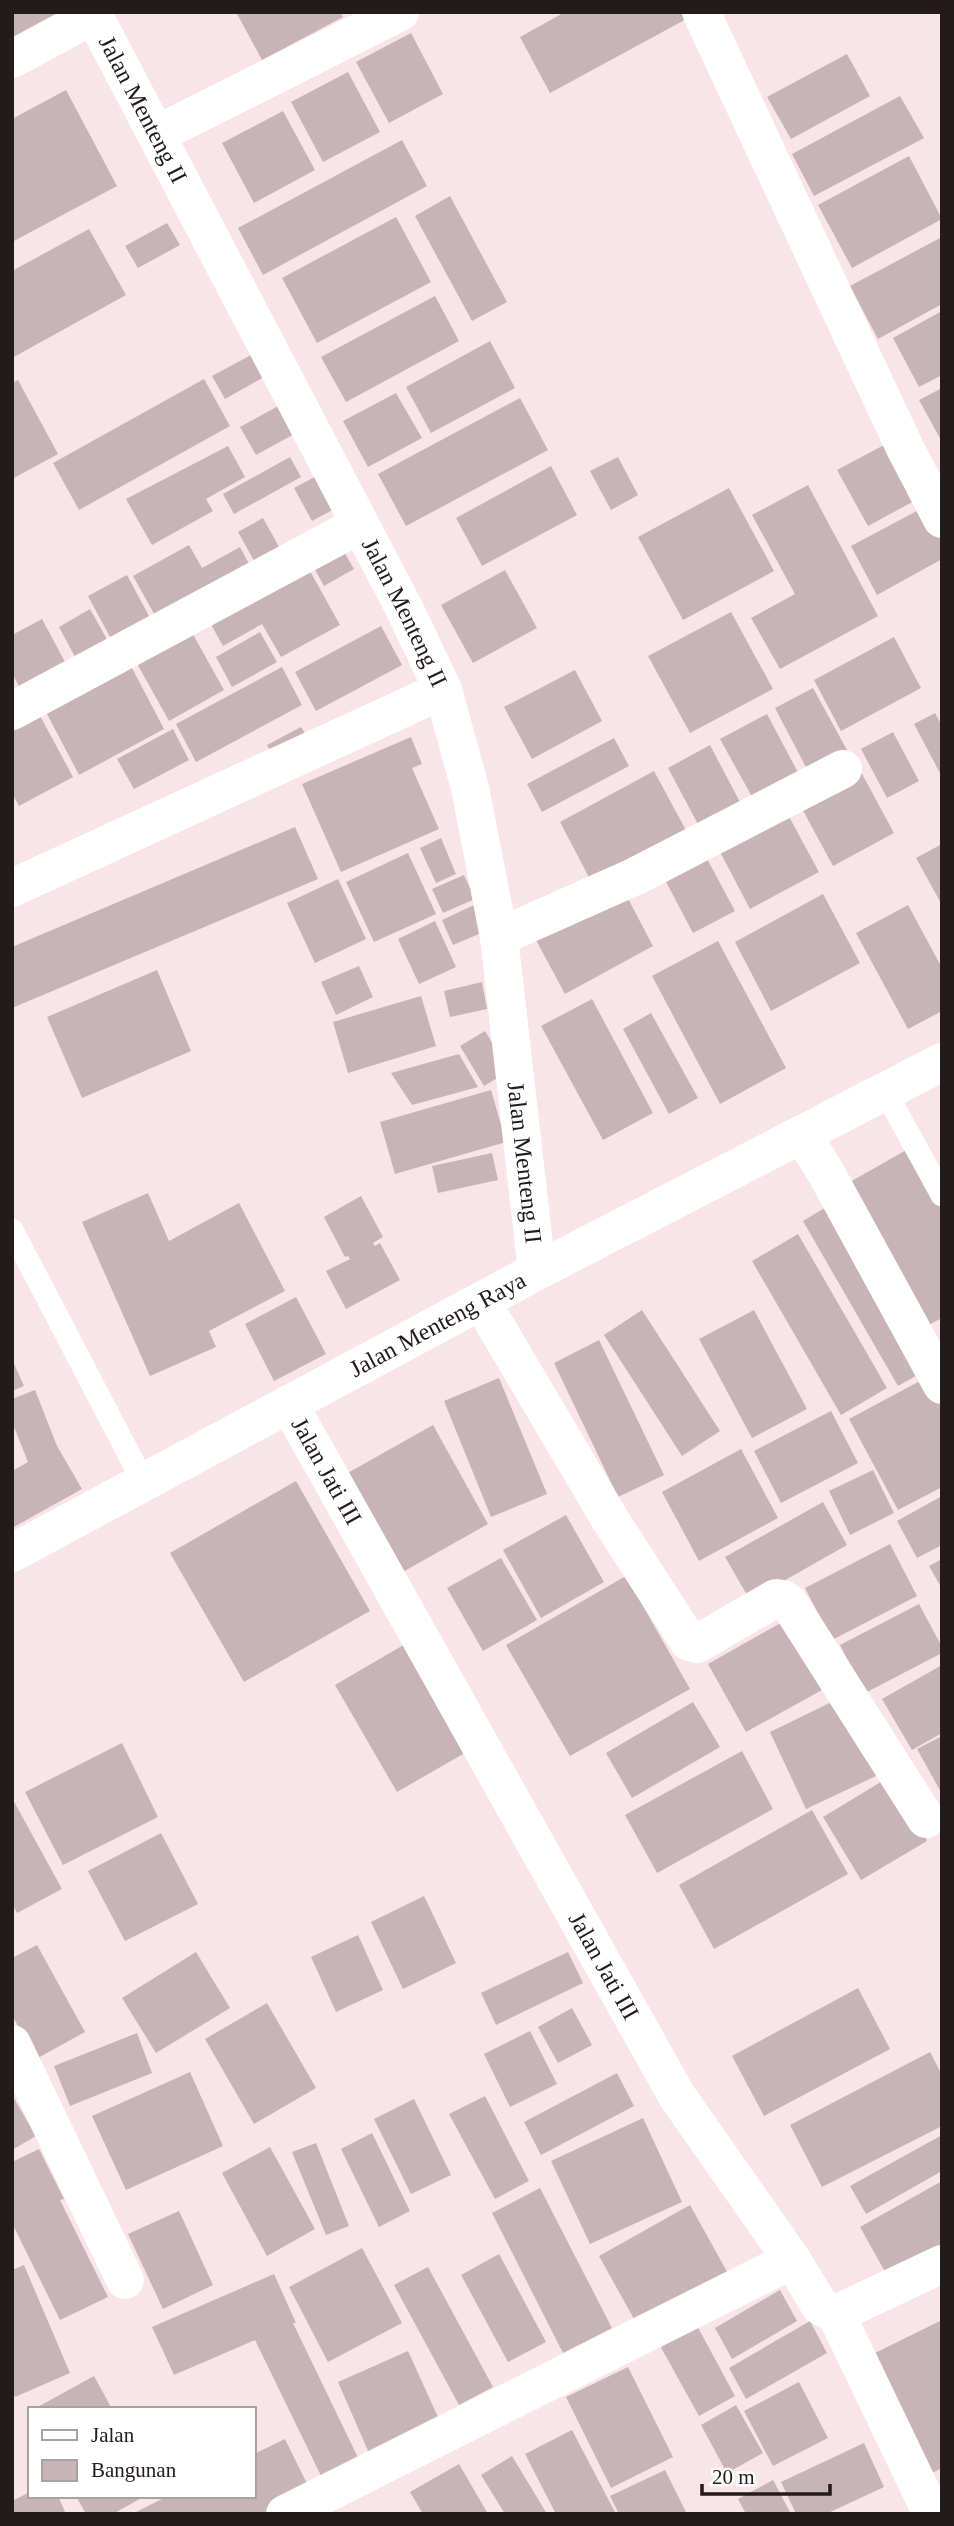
<svg xmlns="http://www.w3.org/2000/svg" width="954" height="2526" viewBox="0 0 954 2526" font-family="'Times New Roman',serif">
  <rect width="100%" height="100%" fill="#f9e4e7"/>
  <g fill="#c8b4b6">
    <path d="M12,12h43l3,7 -46,23z"/>
    <path d="M236,12h104l3,5 -81,43z"/>
    <path d="M565,12h125l2,4 -142,77 -30,-56z"/>
    <path d="M411,33l32,61 -54,29 -33,-61z"/>
    <path d="M847,54l23,42 -79,43 -24,-42z"/>
    <path d="M348,72l32,60 -57,30 -32,-60z"/>
    <path d="M66,90l51,96 -105,56v-123z"/>
    <path d="M900,96l24,42 -110,58 -22,-42z"/>
    <path d="M283,111l32,59 -61,33 -32,-60z"/>
    <path d="M402,140l25,46 -164,89 -25,-47z"/>
    <path d="M909,156l33,63 -90,49 -34,-63z"/>
    <path d="M450,196l57,106 -35,19 -57,-105z"/>
    <path d="M396,217l35,65 -114,61 -35,-65z"/>
    <path d="M167,223l13,22 -42,23 -13,-22z"/>
    <path d="M89,229l37,66 -114,63v-87z"/>
    <path d="M942,237v67l-64,35 -28,-53z"/>
    <path d="M435,296l24,45 -113,61 -25,-45z"/>
    <path d="M942,311v64l-23,12 -26,-49z"/>
    <path d="M490,341l25,47 -84,45 -25,-46z"/>
    <path d="M251,355l13,22 -39,22 -13,-23z"/>
    <path d="M204,379l26,47 -151,84 -26,-47z"/>
    <path d="M18,380l40,74 -46,25v-96z"/>
    <path d="M942,388v54l-23,-42z"/>
    <path d="M396,393l26,45 -54,29 -25,-46z"/>
    <path d="M520,398l28,52 -142,76 -28,-52z"/>
    <path d="M280,405l16,28 -40,22 -16,-28z"/>
    <path d="M886,444l30,56 -48,26 -31,-56z"/>
    <path d="M228,446l17,31 -39,22 7,12 -61,34 -26,-46z"/>
    <path d="M290,457l11,20 -67,37 -11,-20z"/>
    <path d="M618,457l20,38 -27,15 -21,-39z"/>
    <path d="M551,466l26,49 -95,51 -26,-48z"/>
    <path d="M320,474l18,33 -26,14 -18,-33z"/>
    <path d="M808,485l70,131 -98,53 -29,-51 44,-24 -43,-79z"/>
    <path d="M729,488l45,83 -91,49 -45,-83z"/>
    <path d="M928,505l14,25v29l-65,36 -26,-49z"/>
    <path d="M263,518l24,43 -25,14 -24,-43z"/>
    <path d="M189,545l13,23 38,-21 14,26 -93,53 -28,-50z"/>
    <path d="M343,550l11,19 -30,17 -11,-20z"/>
    <path d="M505,570l32,58 -64,35 -32,-58z"/>
    <path d="M310,571l30,54 -59,32 -19,-33 -39,22 -14,-25z"/>
    <path d="M127,575l30,56 -39,21 -30,-56z"/>
    <path d="M90,609l23,41 -32,18 -22,-41z"/>
    <path d="M731,612l42,77 -83,44 -42,-77z"/>
    <path d="M42,619l31,58 -46,24 -15,-28v-38z"/>
    <path d="M381,626l21,39 -86,46 -21,-39z"/>
    <path d="M190,629l34,61 -55,31 -34,-61z"/>
    <path d="M260,632l17,30 -45,25 -16,-30z"/>
    <path d="M894,637l27,51 -80,43 -27,-51z"/>
    <path d="M131,666l33,63 -85,46 -33,-63z"/>
    <path d="M282,667l20,38 -106,57 -20,-38z"/>
    <path d="M575,670l27,51 -70,38 -28,-52z"/>
    <path d="M813,688l35,64 -39,21 -34,-65z"/>
    <path d="M38,712l35,65 -54,29 -7,-13v-67z"/>
    <path d="M935,713l7,13v51l-28,-53z"/>
    <path d="M767,714l35,66 -46,24 -36,-65z"/>
    <path d="M301,727l11,18 -34,19 -11,-19z"/>
    <path d="M173,729l16,31 -55,29 -17,-30z"/>
    <path d="M893,732l26,49 -32,17 -26,-49z"/>
    <path d="M411,737l11,27 -10,4 27,61 -98,43 -39,-88z"/>
    <path d="M614,738l15,28 -87,46 -15,-28z"/>
    <path d="M710,745l32,61 -42,22 -32,-60z"/>
    <path d="M654,771l34,63 -95,51 -33,-63z"/>
    <path d="M861,772l33,61 -61,33 -33,-61z"/>
    <path d="M787,813l32,59 -69,37 -31,-59z"/>
    <path d="M295,827l23,52 -306,129v-61z"/>
    <path d="M441,838l15,36 -20,9 -16,-35z"/>
    <path d="M942,844v61l-26,-47z"/>
    <path d="M408,853l28,61 -62,28 -28,-60z"/>
    <path d="M705,855l30,56 -42,22 -29,-55z"/>
    <path d="M464,875l11,24 -32,14 -11,-24z"/>
    <path d="M338,879l28,60 -51,24 -28,-60z"/>
    <path d="M625,893l28,53 -88,48 -29,-54z"/>
    <path d="M823,894l37,69 -89,48 -36,-69z"/>
    <path d="M474,905l12,26 -33,14 -11,-25z"/>
    <path d="M908,905l34,63v43l-34,18 -52,-96z"/>
    <path d="M435,921l21,46 -37,17 -21,-45z"/>
    <path d="M718,941l68,127 -66,36 -68,-128z"/>
    <path d="M359,966l14,31 -37,18 -15,-33z"/>
    <path d="M157,970l34,81 -109,47 -35,-81z"/>
    <path d="M482,982l5,27 -37,8 -6,-26z"/>
    <path d="M421,996l15,50 -88,27 -15,-51z"/>
    <path d="M592,999l61,114 -50,27 -62,-114z"/>
    <path d="M651,1013l47,85 -29,16 -46,-85z"/>
    <path d="M485,1031l24,40 -25,15 -24,-40z"/>
    <path d="M459,1054l19,33 -66,18 -21,-32z"/>
    <path d="M491,1090l15,52 -111,32 -15,-52z"/>
    <path d="M908,1149l34,61v108l-19,10 -80,-142z"/>
    <path d="M492,1153l6,27 -60,13 -6,-27z"/>
    <path d="M148,1193l21,48 70,-38 46,88 -76,40 7,16 -66,29 -68,-154z"/>
    <path d="M361,1196l22,41 -10,6 2,3 5,-3 20,37 -54,29 -20,-38 24,-12 -2,-3 -3,1 -21,-40z"/>
    <path d="M828,1206l95,166 -25,14 -95,-165z"/>
    <path d="M798,1234l89,154 -46,27 -89,-154z"/>
    <path d="M296,1297l30,57 -52,27 -29,-57z"/>
    <path d="M642,1310l78,121 -38,25 -78,-121z"/>
    <path d="M754,1310l53,99 -55,29 -53,-99z"/>
    <path d="M599,1340l65,135 -46,22 -64,-134z"/>
    <path d="M12,1359l12,27 -12,5z"/>
    <path d="M931,1375l11,20v92l-44,23 -49,-91z"/>
    <path d="M499,1378l48,116 -56,23 -47,-116z"/>
    <path d="M35,1390l22,56 25,43 -70,39v-57l16,-9 -16,-40v-23z"/>
    <path d="M831,1411l27,52 -77,40 -27,-52z"/>
    <path d="M433,1425l55,99 -87,49 -55,-99z"/>
    <path d="M741,1449l37,69 -79,43 -37,-69z"/>
    <path d="M873,1470l21,43 -44,22 -21,-44z"/>
    <path d="M296,1481l74,130 -126,71 -74,-129z"/>
    <path d="M942,1496v49l-25,13 -20,-37z"/>
    <path d="M823,1502l24,43 -97,55 -25,-43z"/>
    <path d="M566,1515l38,67 -63,36 -38,-68z"/>
    <path d="M890,1544l27,52 -85,44 -27,-52z"/>
    <path d="M501,1558l36,62 -54,31 -36,-63z"/>
    <path d="M942,1559v30l-13,-23z"/>
    <path d="M626,1576l64,113 -120,67 -64,-111z"/>
    <path d="M919,1604l23,43v6l-77,40 -25,-48z"/>
    <path d="M784,1621l38,69 -76,42 -38,-68z"/>
    <path d="M407,1643l63,107 -73,42 -62,-107z"/>
    <path d="M942,1665v68l-30,17 -30,-51z"/>
    <path d="M840,1698l36,78 -70,33 -36,-77z"/>
    <path d="M693,1702l27,45 -88,51 -26,-45z"/>
    <path d="M942,1736v58l-25,-45z"/>
    <path d="M122,1743l36,74 -95,48 -38,-73z"/>
    <path d="M742,1751l31,58 -116,64 -32,-58z"/>
    <path d="M889,1777l38,64 -66,39 -38,-63z"/>
    <path d="M12,1798l50,91 -45,24 -5,-10z"/>
    <path d="M812,1810l36,64 -134,75 -35,-64z"/>
    <path d="M161,1833l37,71 -73,37 -37,-70z"/>
    <path d="M424,1896l32,67 -53,26 -32,-67z"/>
    <path d="M358,1935l25,55 -47,22 -25,-55z"/>
    <path d="M37,1945l48,87 -49,27 -24,-44v-57z"/>
    <path d="M196,1952l34,56 -74,45 -34,-55z"/>
    <path d="M568,1952l15,31 -87,42 -15,-32z"/>
    <path d="M858,1988l32,61 -126,67 -32,-60z"/>
    <path d="M267,2003l49,85 -62,36 -49,-85z"/>
    <path d="M572,2008l20,37 -34,18 -20,-36z"/>
    <path d="M530,2031l27,53 -47,23 -26,-53z"/>
    <path d="M137,2033l15,40 -82,33 -16,-40z"/>
    <path d="M930,2052l12,23v51l-120,61 -32,-62z"/>
    <path d="M190,2072l33,74 -97,44 -34,-74z"/>
    <path d="M617,2073l17,33 -93,49 -17,-33z"/>
    <path d="M12,2095l24,41 -24,14z"/>
    <path d="M485,2096l44,85 -34,18 -46,-85z"/>
    <path d="M414,2099l37,76 -40,19 -37,-75z"/>
    <path d="M643,2118l39,84 -92,42 -39,-83z"/>
    <path d="M372,2133l38,78 -31,16 -38,-78z"/>
    <path d="M942,2135v36l-76,43 -16,-28z"/>
    <path d="M316,2143l33,83 -23,9 -34,-83z"/>
    <path d="M270,2147l45,82 -48,27 -45,-83z"/>
    <path d="M39,2149l25,50 -4,1 48,97 -48,23 -48,-97v-61z"/>
    <path d="M942,2181v78l-49,27 -33,-59z"/>
    <path d="M540,2188l72,140 -49,25 -71,-140z"/>
    <path d="M690,2205l40,72 -91,51 -40,-72z"/>
    <path d="M179,2211l34,74 -50,24 -35,-75z"/>
    <path d="M362,2248l40,75 -74,39 -39,-75z"/>
    <path d="M499,2254l47,88 -38,20 -47,-87z"/>
    <path d="M24,2265l46,108 -55,24 -3,-7v-120z"/>
    <path d="M428,2267l65,120 -34,18 -65,-120z"/>
    <path d="M274,2274l22,49h-3l69,143 -37,18 -70,-144 -81,35 -22,-48z"/>
    <path d="M780,2290l17,31 -65,38 -17,-31z"/>
    <path d="M942,2320v148l-10,5 -59,-119z"/>
    <path d="M810,2321l17,32 -81,46 -17,-31z"/>
    <path d="M695,2322l40,74 -36,20 -41,-74z"/>
    <path d="M408,2351l35,77 -71,32 -34,-78z"/>
    <path d="M628,2367l45,90 -62,31 -45,-91z"/>
    <path d="M94,2376l18,33h-78z"/>
    <path d="M799,2382l29,56 -55,28 -29,-55z"/>
    <path d="M736,2405l27,48 -36,20 -26,-48z"/>
    <path d="M572,2430l44,84h-60l-31,-60z"/>
    <path d="M285,2439l29,59 -31,16h-151l36,-18h86v-42z"/>
    <path d="M864,2443l20,44 -58,27h-30l-15,-32z"/>
    <path d="M512,2456l35,58h-42l-24,-39z"/>
    <path d="M459,2464l29,50h-65l-13,-22z"/>
    <path d="M665,2470l22,44h-68l-9,-18z"/>
    <path d="M773,2480l18,34h-45l-8,-15z"/>
    <path d="M30,2492v4h28l8,18h-54v-13z"/>
    <path d="M76,2496h69l-32,18h-27z"/>
  </g>
  <g fill="none" stroke-linecap="round" stroke-linejoin="round">
    <g stroke="#fff" stroke-width="23">
      <path d="M885,1091l57,104"/>
      <path d="M12,1230l132,253"/>
    </g>
    <g stroke="#fff" stroke-width="38">
      <path d="M701,12l204,436 37,71"/>
      <path d="M12,59l82,-44"/>
      <path d="M158,134l242,-122"/>
      <path d="M12,711l347,-186"/>
      <path d="M12,888l431,-198"/>
      <path d="M499,937l137,-61 207,-107"/>
      <path d="M802,1134l24,39 116,212"/>
      <path d="M481,1301l130,220 78,121 8,2 79,-46 7,1 6,4 137,216"/>
      <path id="s1" d="M289,1404l388,692 115,164 28,46 16,8 96,200"/>
      <path d="M12,2044l113,236"/>
      <path d="M836,2314l106,-50"/>
      <path d="M285,2514l507,-254"/>
    </g>
    <g stroke="#fff" stroke-width="38">
      <path id="s2" d="M92,12l313,598 38,80 27,98 29,149 38,334"/>
      <path id="s3" d="M12,1553l525,-282 405,-209"/>
    </g>
  </g>
  <g text-anchor="middle" dominant-baseline="central" stroke-width="7" stroke-linejoin="round" paint-order="stroke">
    <g font-size="24" fill="#221a1b" stroke="#fff">
      <text stroke="none"><textPath href="#s2" startOffset="110">Jalan Menteng II</textPath></text>
      <text stroke="none"><textPath href="#s2" startOffset="677">Jalan Menteng II</textPath></text>
      <text stroke="none"><textPath href="#s2" startOffset="1244">Jalan Menteng II</textPath></text>
      <text stroke="none"><textPath href="#s3" startOffset="483">Jalan Menteng Raya</textPath></text>
      <text stroke="none"><textPath href="#s1" startOffset="77">Jalan Jati III</textPath></text>
      <text stroke="none"><textPath href="#s1" startOffset="644">Jalan Jati III</textPath></text>
    </g>
  </g>
  <rect width="954" height="2526" fill="none" stroke="#221a1b" stroke-width="28"/>
  <rect x="28" y="2407" width="228" height="91" fill="#ffffff" stroke="#a7a3a4" stroke-width="2"/>
  <rect x="42" y="2430" width="35" height="10" fill="#ffffff" stroke="#a7a3a4" stroke-width="2"/>
  <text x="91" y="2442" font-size="21" fill="#221a1b">Jalan</text>
  <rect x="42" y="2460" width="35" height="21" fill="#c8b4b6" stroke="#a7a3a4" stroke-width="2"/>
  <text x="91" y="2477" font-size="21" fill="#221a1b">Bangunan</text>
  <path d="M702 2484v10h128v-10" fill="none" stroke="#221a1b" stroke-width="3.5"/>
  <text x="712" y="2484" font-size="21" fill="#221a1b" stroke="#ffffff" stroke-width="5" paint-order="stroke">20 m</text>
</svg>
